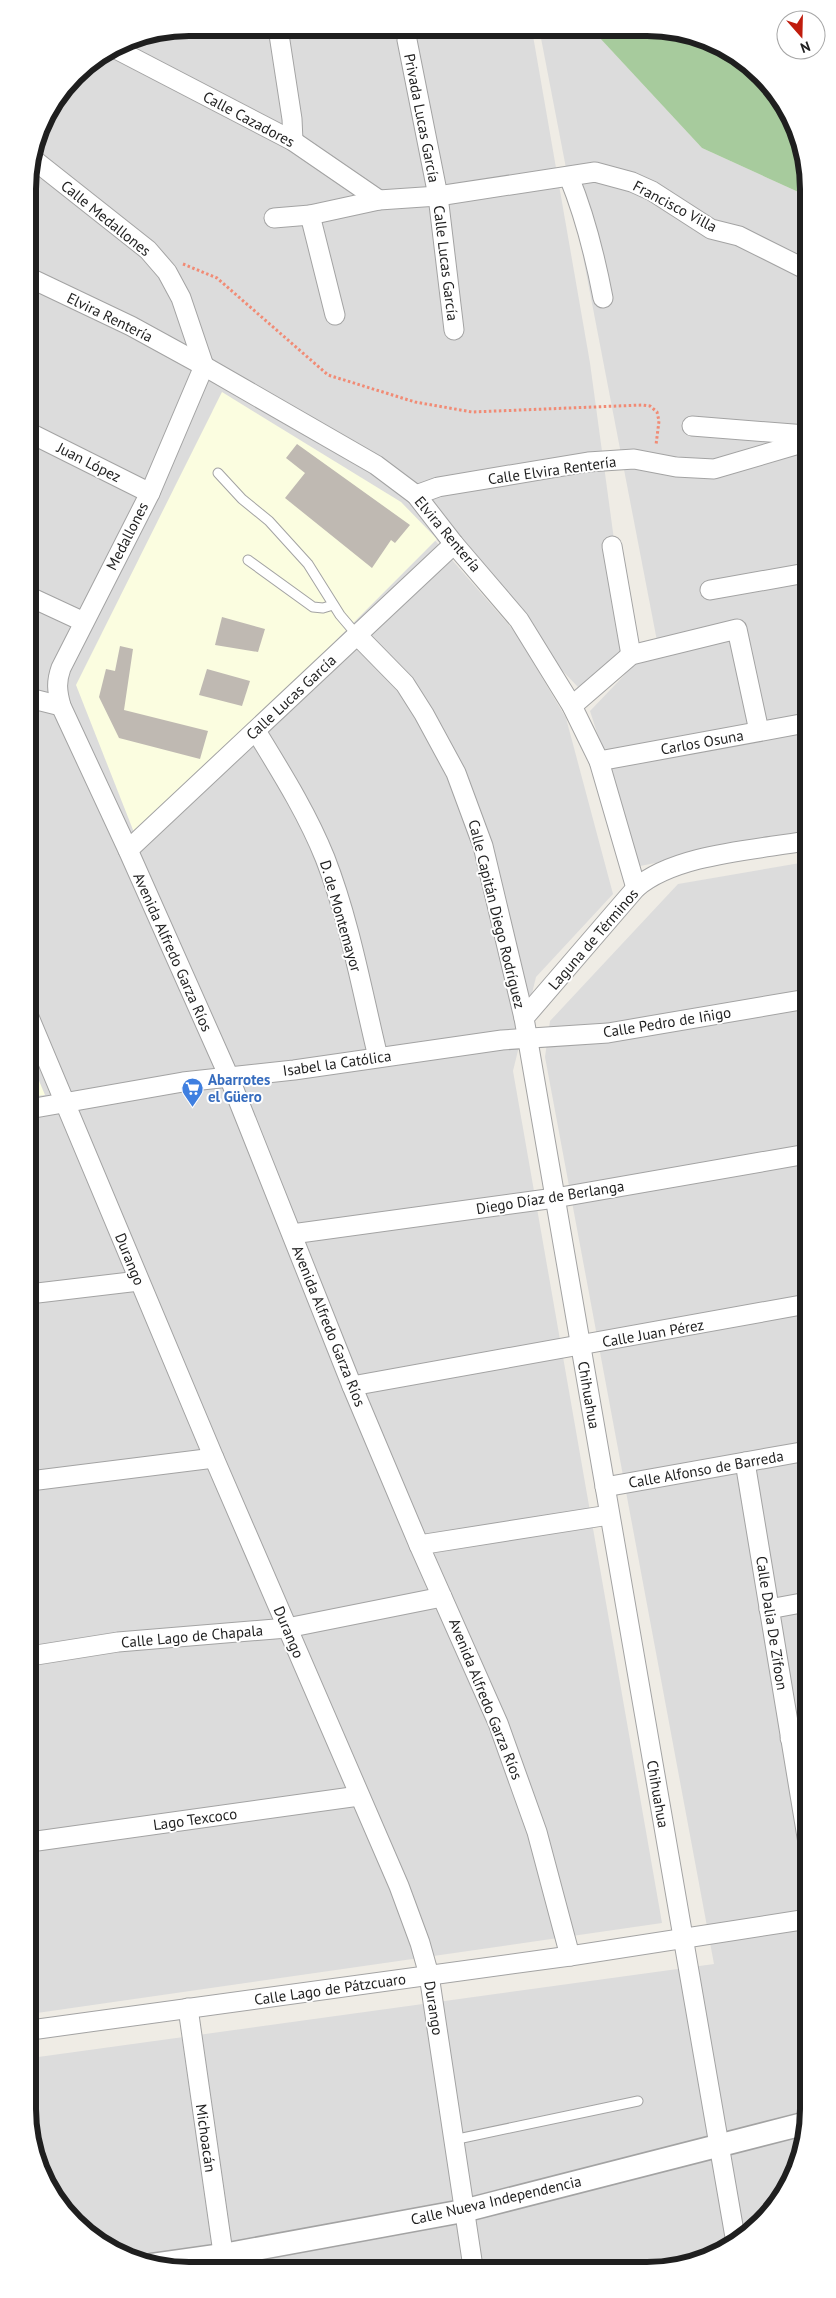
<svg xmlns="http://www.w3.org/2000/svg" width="836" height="2298" viewBox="0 0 836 2298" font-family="'PT Sans',sans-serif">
  <rect width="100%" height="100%" fill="#efece5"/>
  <g fill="#dcdcdc">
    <path d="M189,28l343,2 58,333 39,287 -51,37 -167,-174 104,119 51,86 47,176 -77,83 -23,94 149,852 -632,91 -2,-1836 16,-61 38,-49 45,-28z"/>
    <path d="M540,33l58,3 104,112 103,47 1,639 -166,32 -50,-155 67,-70z"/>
    <path d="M806,862l2,1257 -12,52 -27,44 -41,34 -49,18h-521l-41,-13 -42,-31 -26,-33 -18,-49v-83l683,-94 -169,-907 5,-36 128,-137z"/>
  </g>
  <g fill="#fbfde0">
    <path d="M222,392l179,110 36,37 -300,301 -61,-155z"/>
    <path d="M29,1057l16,38 -16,2z"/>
  </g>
  <path fill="#a7cb9d" d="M598,30l81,1 40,13 42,31 26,33 18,49v38l-103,-47 -104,-112z"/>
  <g fill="#bfb9b2">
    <path d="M297,444l113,81 -15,18 -4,-3 -19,28 -87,-70 20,-25 -19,-15z"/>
    <path d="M222,617l43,12 -7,23 -43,-7z"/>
    <path d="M120,646l13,3 -9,61 84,21 -8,28 -81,-21 -20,-41 7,-28 9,2z"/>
    <path d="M207,669l43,12 -8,25 -43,-11z"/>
  </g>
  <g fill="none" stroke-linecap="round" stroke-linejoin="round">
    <defs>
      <g id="service">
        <path d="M218,473l24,26 27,22 39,43 32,51 17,20"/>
        <path d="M248,560l65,47 10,1 10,-3"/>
        <path d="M453,2140l185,-39"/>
      </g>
      <g id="minor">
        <path d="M278,28l14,91 1,22"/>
        <path d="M407,40l31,156 16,134"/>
        <path d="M114,48l179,93 86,59"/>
        <path d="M33,159l115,91 19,22 14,26 23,68 -54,127 -89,175c-5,14 -4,23 0,38l67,144 101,227 123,309 67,159 79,178 39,109 33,124"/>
        <path d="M569,177c16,39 26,79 34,121"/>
        <path d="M310,215l25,100"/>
        <path d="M274,218l36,-3 69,-15 59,-4 157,-24 37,10 20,9 59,38 28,7 66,33"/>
        <path d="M28,277l103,49 73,40 172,99 40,30 38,49 65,76 53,86 27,55 37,127"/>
        <path d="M692,426l114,9"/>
        <path d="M28,432l122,61"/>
        <path d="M416,495l22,-8 150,-25 46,-3 42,8 38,2 92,-27"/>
        <path d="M612,546l19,109"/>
        <path d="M710,590l96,-17"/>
        <path d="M28,596l56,26"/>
        <path d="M357,635l48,49 19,30 32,59 27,73 41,172"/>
        <path d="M29,698l32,8"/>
        <path d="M572,706l59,-51 106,-26 22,102"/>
        <path d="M256,731c25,41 51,82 69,127 25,64 37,133 53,199"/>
        <path d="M599,761l207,-38"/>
        <path d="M128,850l326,-306"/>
        <path d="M29,1017l185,441 185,428 21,57 9,32 44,292"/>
        <path d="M29,1109l154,-27 111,-12 208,-30 106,-7 199,-34"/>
        <path d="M292,1234l263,-36 252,-44"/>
        <path d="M29,1294l110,-13"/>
        <path d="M352,1386l455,-82"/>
        <path d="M745,1462l63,381"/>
        <path d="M30,1481l184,-23"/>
        <path d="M605,1487l202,-36"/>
        <path d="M419,1545l190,-30"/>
        <path d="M769,1609l38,-7"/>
        <path d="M30,1656l88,-14 169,-14 155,-31"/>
        <path d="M790,1738l18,-4"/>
        <path d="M30,1842l329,-46"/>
        <path d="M188,2008l37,259"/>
        <path d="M31,2030l539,-74 238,-37"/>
        <path d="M736,2243l-212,-1225 112,-130c39,-34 119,-38 170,-47"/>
      </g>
      <path id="tertiary" d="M152,2265l71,-10 240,-44 344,-88"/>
    </defs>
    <use href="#service" stroke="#a3a3a3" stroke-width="11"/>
    <use href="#minor" stroke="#a3a3a3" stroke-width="21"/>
    <use href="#tertiary" stroke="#a3a3a3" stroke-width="25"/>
    <path stroke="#f18b75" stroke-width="3" stroke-dasharray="2.5 2.5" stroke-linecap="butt" d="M183,264l34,14 111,97 87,27 57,10 170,-7 8,1 7,6 2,9 -3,24"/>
    <use href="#service" stroke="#fff" stroke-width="9"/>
    <use href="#minor" stroke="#fff" stroke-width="19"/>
    <use href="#tertiary" stroke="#fff" stroke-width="22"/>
  </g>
  <defs>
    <symbol id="supermarket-pin" viewBox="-11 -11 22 30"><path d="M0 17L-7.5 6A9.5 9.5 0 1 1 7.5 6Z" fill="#3f7fe0" stroke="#fff"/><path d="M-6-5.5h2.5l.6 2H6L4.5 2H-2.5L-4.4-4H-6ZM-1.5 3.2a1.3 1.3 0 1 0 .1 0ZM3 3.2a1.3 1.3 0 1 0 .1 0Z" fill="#fff"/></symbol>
  </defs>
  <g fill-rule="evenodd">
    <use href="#supermarket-pin" x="180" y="1076" width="25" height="34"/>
  </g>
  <g text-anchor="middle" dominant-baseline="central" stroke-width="4" stroke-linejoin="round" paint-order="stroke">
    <g font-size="15" fill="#1f1f1f" stroke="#fff">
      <text transform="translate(422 118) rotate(79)">Privada Lucas García</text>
      <text transform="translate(249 119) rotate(28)">Calle Cazadores</text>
      <text transform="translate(675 206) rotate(28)">Francisco Villa</text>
      <text transform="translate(106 218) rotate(39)">Calle Medallones</text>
      <text transform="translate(446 263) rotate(83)">Calle Lucas García</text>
      <text transform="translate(110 317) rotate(26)">Elvira Rentería</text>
      <text transform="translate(89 462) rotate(27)">Juan López</text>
      <text transform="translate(552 470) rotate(-8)">Calle Elvira Rentería</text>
      <text transform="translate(448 534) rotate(50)">Elvira Rentería</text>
      <text transform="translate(127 536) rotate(-63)">Medallones</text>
      <text transform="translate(291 697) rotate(-43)">Calle Lucas García</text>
      <text transform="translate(702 742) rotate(-10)">Carlos Osuna</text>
      <text transform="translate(497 914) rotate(76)">Calle Capitán Diego Rodríguez</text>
      <text transform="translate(341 916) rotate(74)">D. de Montemayor</text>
      <text transform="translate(593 939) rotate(-49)">Laguna de Términos</text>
      <text transform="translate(173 952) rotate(66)">Avenida Alfredo Garza Ríos</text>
      <text transform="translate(667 1022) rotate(-9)">Calle Pedro de Iñigo</text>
      <text transform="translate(337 1063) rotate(-8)">Isabel la Católica</text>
      <text transform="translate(550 1197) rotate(-9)">Diego Díaz de Berlanga</text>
      <text transform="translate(130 1259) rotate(68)">Durango</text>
      <text transform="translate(329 1326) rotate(68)">Avenida Alfredo Garza Ríos</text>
      <text transform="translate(653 1333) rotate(-10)">Calle Juan Pérez</text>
      <text transform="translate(589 1395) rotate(80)">Chihuahua</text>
      <text transform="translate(706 1469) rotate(-10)">Calle Alfonso de Barreda</text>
      <text transform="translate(772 1623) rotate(81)">Calle Dalia De Zifoon</text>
      <text transform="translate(289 1632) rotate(67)">Durango</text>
      <text transform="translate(192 1636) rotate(-5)">Calle Lago de Chapala</text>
      <text transform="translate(486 1699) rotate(68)">Avenida Alfredo Garza Ríos</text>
      <text transform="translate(658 1794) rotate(80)">Chihuahua</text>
      <text transform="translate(195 1819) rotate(-8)">Lago Texcoco</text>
      <text transform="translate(330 1989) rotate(-8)">Calle Lago de Pátzcuaro</text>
      <text transform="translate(434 2008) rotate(81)">Durango</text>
      <text transform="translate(206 2138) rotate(82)">Michoacán</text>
      <text transform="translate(496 2200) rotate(-13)">Calle Nueva Independencia</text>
    </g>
    <g font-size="15" font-weight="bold" fill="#366cbe" stroke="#fff" text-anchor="start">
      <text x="208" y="1079">Abarrotes<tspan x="208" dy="17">el Güero</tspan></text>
    </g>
  </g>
  <path d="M0 0H836V2298H0ZM189 36H647A153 153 0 0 1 800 189V2109A153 153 0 0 1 647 2262H189A153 153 0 0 1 36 2109V189A153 153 0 0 1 189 36Z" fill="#fff" fill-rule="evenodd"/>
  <path fill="none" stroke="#1f1f1f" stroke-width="6" d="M189 36H647A153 153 0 0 1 800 189V2109A153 153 0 0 1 647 2262H189A153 153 0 0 1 36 2109V189A153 153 0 0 1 189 36Z"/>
  <g transform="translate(801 35) rotate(160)"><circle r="24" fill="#ffffff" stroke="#a5a5a5"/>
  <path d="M0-4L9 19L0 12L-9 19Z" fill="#c01c0d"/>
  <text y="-8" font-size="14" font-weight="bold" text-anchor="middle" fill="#1f1f1f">N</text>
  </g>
</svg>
